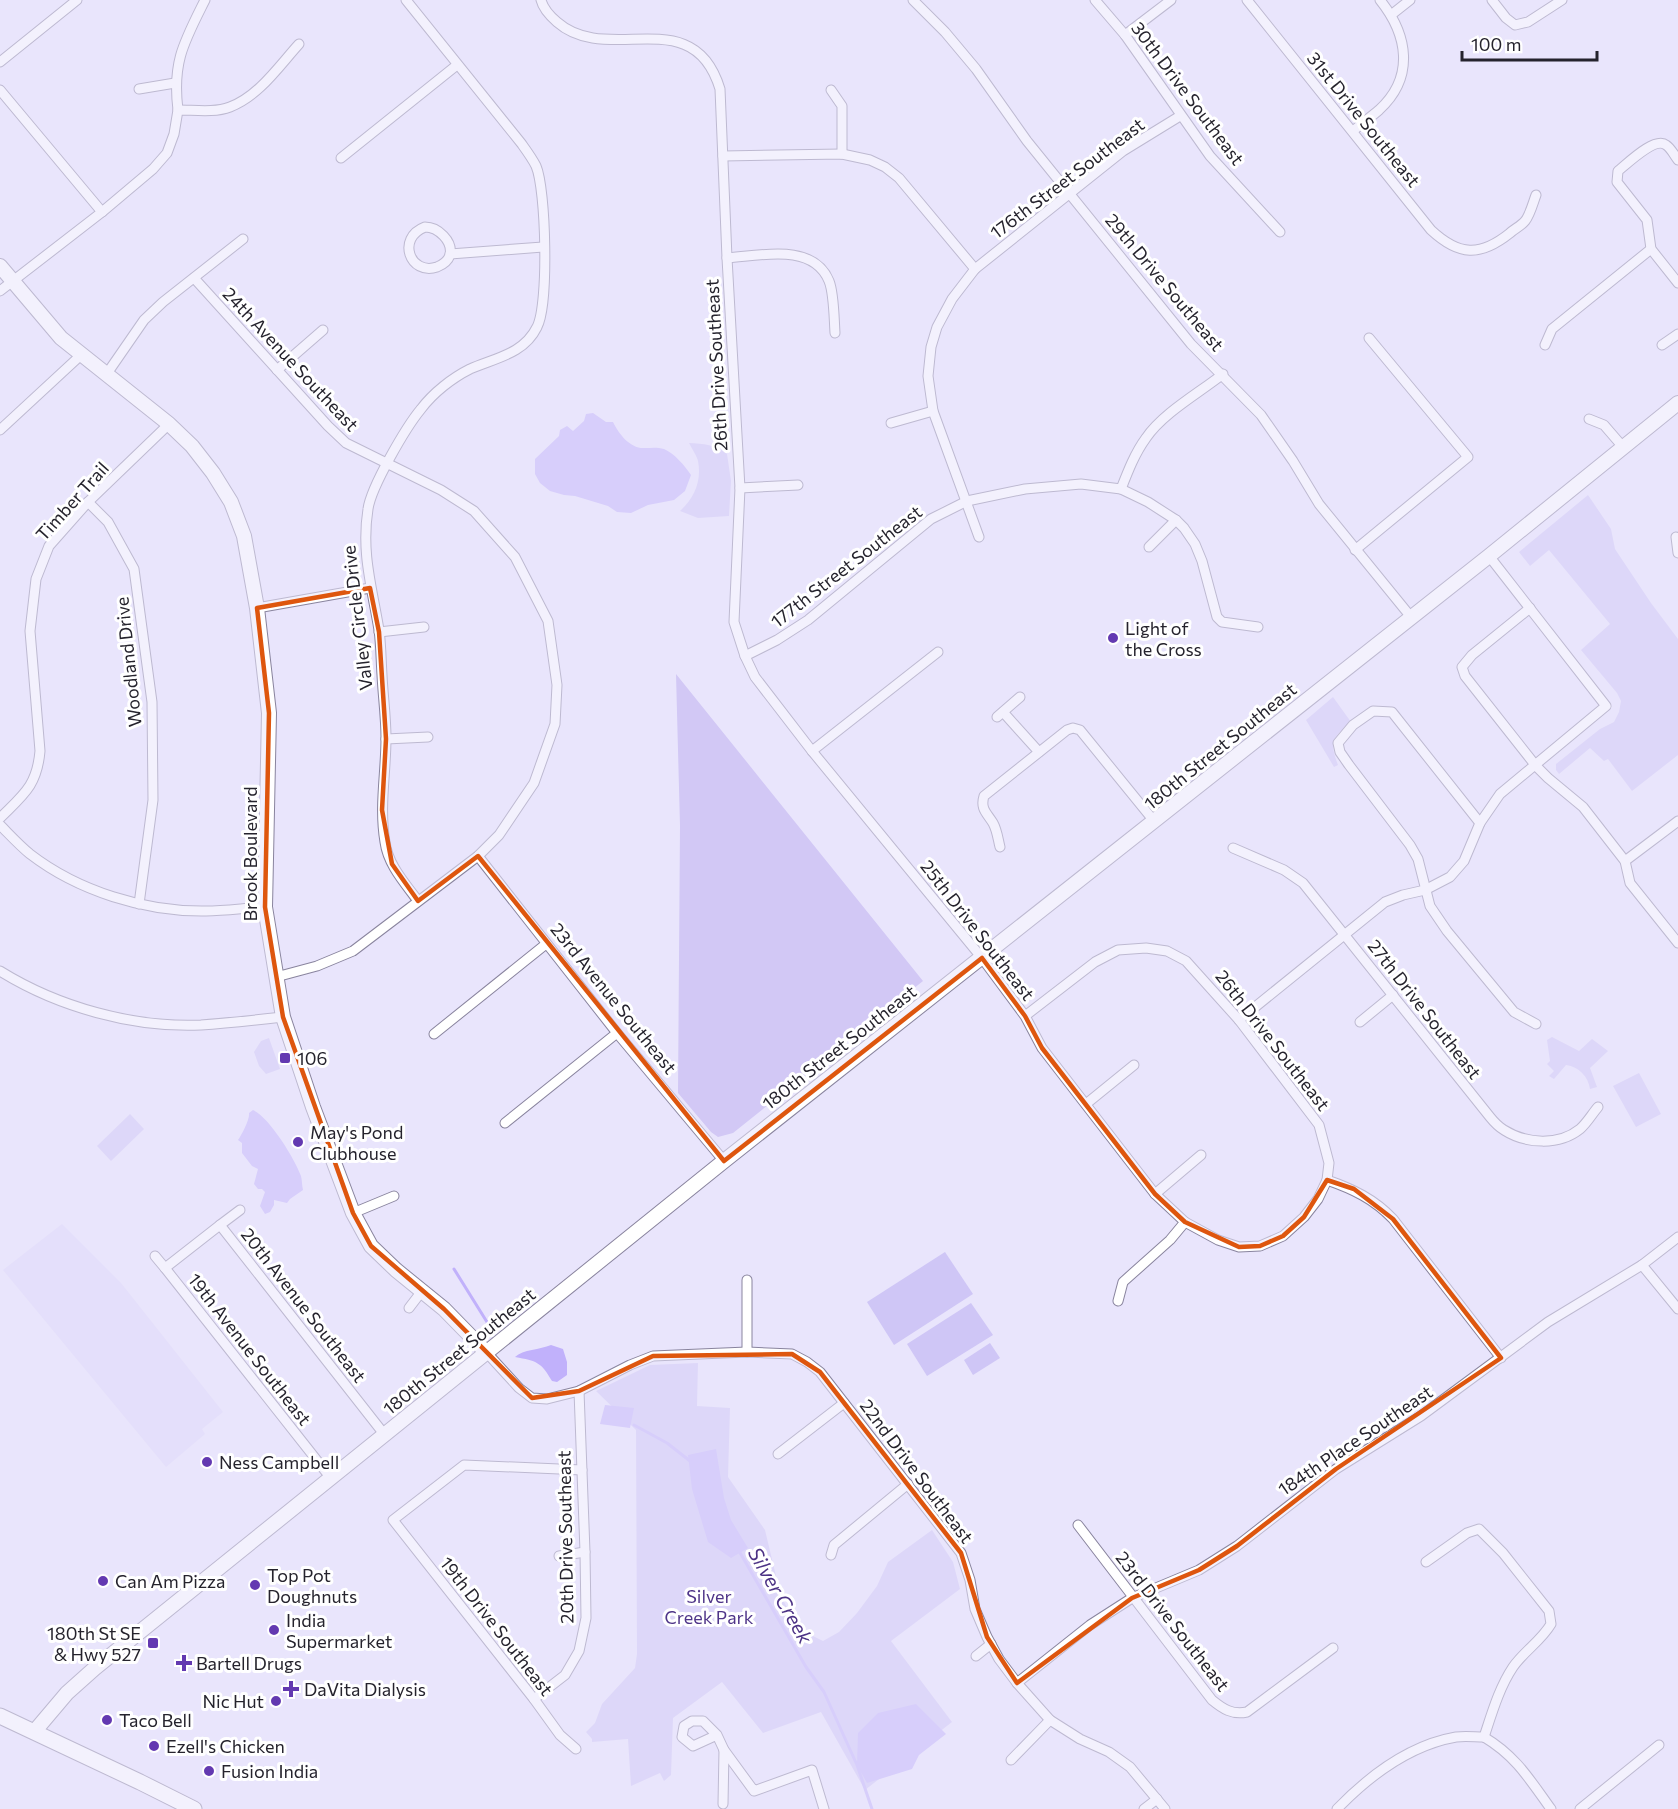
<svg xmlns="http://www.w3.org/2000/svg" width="1678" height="1809" viewBox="0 0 1678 1809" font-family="Commissioner,sans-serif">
  <rect width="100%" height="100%" fill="#e9e5fc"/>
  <path fill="#ded7fb" d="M62,1224l59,59 102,129 -21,17 3,5 -39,33 -163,-197z"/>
  <g fill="#cfc6f6">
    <path d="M689,443c14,1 27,1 38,11l4,27 -2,35 -31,2 -18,-7c14,-13 22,-30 18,-50 -1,-5 -6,-12 -9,-18z"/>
    <path d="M1588,495l23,34 4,20 36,54 27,36v116l-46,36 -24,-32 -4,2 -14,-13 -31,26 -3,-4v-6l44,-35 14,-7 5,-10 2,-11 -4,-8 -36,-43 29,-26 -61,-74 -19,16 -11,-14z"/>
    <path d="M1333,697l18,25c-19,17 -22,18 -13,43l-4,2 -28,-47z"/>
    <path d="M1552,1037l27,14 13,-12 16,12 -18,17 7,19 -7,2c-2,-13 -11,-22 -24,-24l-12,14 -5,-3 5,-5 -7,-7 3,-3 -3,-21z"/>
    <path d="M269,1038l11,31 -14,5 -7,-8 -5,-14 7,-11z"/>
    <path d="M1639,1073l22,41 -25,13 -23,-41z"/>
    <path d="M130,1114l14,15 -33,32 -14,-15z"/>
    <path d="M945,1252l28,42 -79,51 -27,-43z"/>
    <path d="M971,1303l22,32 -66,41 -20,-32z"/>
    <path d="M990,1343l10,15 -27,17 -9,-15z"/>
    <path d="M698,1363l-1,43 33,2 -2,69 37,53 16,67 10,17 18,20 14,7 16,-9 18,-19 20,-27 11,-24 44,-32 21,32 7,27 -69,52 61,81 -87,68 -44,-78 -58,21 -41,-51 -49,36 -2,57 -7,6 -4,-8 -29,13 -3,-47 -36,3v-3l-6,-7 9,-9 7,-19 33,-36 2,-14 -1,-224 -40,-39 54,-26z"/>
  </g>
  <path fill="#b5a4ed" d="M676,674l247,307 -190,152 -15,4 -7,-5 -33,-39 2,-267z"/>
  <g fill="#c1b1fb">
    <path d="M593,413l13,9h7c6,12 17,27 32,26 6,0 12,-1 19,1 10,4 21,17 27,26l-6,16 -11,9 -26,5 -17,8 -14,-1 -9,-6 -33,-10 -11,-1 -14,-4 -10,-8 -5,-9v-15l24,-23 1,-6 7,-4 6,5 11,-10 2,-7z"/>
    <path d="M253,1110c16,7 42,49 48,66 1,4 1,10 2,14l-13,9 -3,4 -13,-3v5l-4,7 -5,2 -5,-8 5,-14 -3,-3h-4l-4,-5 4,-15 -6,-3 -10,-13v-10l-4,-3c4,-6 12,-21 11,-27z"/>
    <path d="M551,1345l12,4 4,13v13l-10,7 -5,-1c-11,-19 -15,-20 -37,-24 8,-8 25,-7 36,-12z"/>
    <path d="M605,1405l29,3 -4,20 -30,-4z"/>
    <path d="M716,1449l8,49 7,22 17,28 -17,10 -23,-16 -16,-53 -4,-34z"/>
    <path d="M916,1704l30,30 -27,21 -7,14 -45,14 -10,-18 1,-32 20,-20z"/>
  </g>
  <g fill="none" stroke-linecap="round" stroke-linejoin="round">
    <g stroke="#c1b1fb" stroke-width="3">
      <path d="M454,1269l33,53"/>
      <path d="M634,1425l33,18 23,18"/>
      <path d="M739,1551l67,116 18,25 33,73 15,44"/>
    </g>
    <defs>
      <g id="street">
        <path d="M406,0l115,143c5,7 11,15 15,23 10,23 13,138 1,161 -13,27 -42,31 -67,42 -18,9 -37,24 -49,40 -15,18 -50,78 -53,100 -7,44 4,78 11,121 2,14 2,30 3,45 1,21 4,42 4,63 0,35 -7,69 -1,104 3,23 20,41 33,59"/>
        <path d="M541,0c2,8 9,16 16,22 51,45 136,-22 163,67l7,169 13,230 -6,134 11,34 10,21 57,74 170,207 43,58 17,32 113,146 30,28 33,18 21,7 21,-1 23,-10 21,-19 14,-18 9,-19 2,-17 -10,-38 -80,-105 -53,-59 -19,-10 -21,-3 -28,2 -23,12 -70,54"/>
        <path d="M913,0l32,32 31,37 51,72 164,203 70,71 32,46 26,43 92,113"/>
        <path d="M1095,0l30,35 85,121 70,76"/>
        <path d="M1247,0l184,230c28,26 49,27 79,3 4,-4 11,-7 15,-12 5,-6 8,-18 11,-26"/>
        <path d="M1492,0l14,18 9,7 13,-3 34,-22"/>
        <path d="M1391,15l19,-15"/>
        <path d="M1125,35l46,-35"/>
        <path d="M0,62l77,-62"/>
        <path d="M139,89l36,-6"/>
        <path d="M0,90l102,122"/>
        <path d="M831,90l11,16v48"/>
        <path d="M178,110c-6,-48 6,-68 27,-110"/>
        <path d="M1353,131c8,-7 18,-14 26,-21 36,-33 29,-75 1,-110"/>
        <path d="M723,156l119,-2 28,6 15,7 14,11 76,91"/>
        <path d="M341,158l116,-93"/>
        <path d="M1678,160c-4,-5 -7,-12 -12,-15 -11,-9 -39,19 -48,26l-1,11 30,38 4,29 27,34"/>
        <path d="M425,227c13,0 28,14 25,28 -2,6 -8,10 -13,12 -27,9 -41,-29 -12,-40z"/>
        <path d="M450,254l93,-7"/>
        <path d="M727,258c32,-2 86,-16 102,23 5,12 5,37 6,52"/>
        <path d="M194,278l134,148 18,17 95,47 33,21 41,46 33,64 9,64 -2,39 -21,59 -35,52 -21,21 -125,95 -36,15 -41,11"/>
        <path d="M0,291l102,-79 51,-43 14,-16 7,-19 4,-24c17,0 36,3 52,-3 29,-11 49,-41 69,-63"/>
        <path d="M1545,345l7,-16 99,-80"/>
        <path d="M1662,345l16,-11"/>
        <path d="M277,370l46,-40"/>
        <path d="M106,375l38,-55 19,-18 80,-63"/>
        <path d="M1589,419l15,6 19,22"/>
        <path d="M891,423l42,-12"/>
        <path d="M0,430l81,-75"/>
        <path d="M740,488l58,-3"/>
        <path d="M1121,489c7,-18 14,-36 25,-51 17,-25 53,-45 77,-64"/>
        <path d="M88,502l20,20 26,47 18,133 1,98 -14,104"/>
        <path d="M979,537l-46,-126 -5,-35 3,-29 6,-20 15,-28 23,-30 148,-118 57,-35"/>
        <path d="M1676,537l2,16"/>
        <path d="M1149,547l27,-27"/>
        <path d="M1355,550l113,-93 -99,-119"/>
        <path d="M257,608l113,-20"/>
        <path d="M1530,608l-58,47 -10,12 3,9 71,90 12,12 35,29 42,54 5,22 48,60"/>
        <path d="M379,632l45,-5"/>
        <path d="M745,656l32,-16 31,-20 123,-101 36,-18 58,-12 56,-5 40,5 27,13 28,18 8,8 11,16 7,17 15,56 5,5 36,5"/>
        <path d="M1003,712l36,40"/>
        <path d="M997,717l23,-20"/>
        <path d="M386,739l42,-2"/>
        <path d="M812,751l126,-99"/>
        <path d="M0,818c23,-23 37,-32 40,-67l-10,-120 6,-52 13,-33 39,-44 81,-78"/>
        <path d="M1480,823l-88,-111 -19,-1 -20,14 -15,18 2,9 9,13 61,80 8,14 12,47 17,25 67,81 22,12"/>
        <path d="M0,825c10,10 19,20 30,29 48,37 115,58 176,57 19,0 39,-3 59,-4"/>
        <path d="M1000,847c-2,-8 -3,-17 -7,-24 -6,-10 -13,-14 -9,-27l83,-66 6,-2 7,2 74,91"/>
        <path d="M1233,848l51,22 19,13 187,234c4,5 9,10 14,13 22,14 55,16 76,-1 7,-6 12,-15 18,-22"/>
        <path d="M478,856l139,177 107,128"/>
        <path d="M1625,861l53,-40"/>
        <path d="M0,971c58,36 133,57 201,54 28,-2 55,-5 82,-8"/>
        <path d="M1239,1020l146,-118 18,-7 22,-5 25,-13 14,-16 16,-38 20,-29 106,-88 -117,-150"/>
        <path d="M1360,1022l33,-27"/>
        <path d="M434,1034l112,-90"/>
        <path d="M1086,1104l48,-39"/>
        <path d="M505,1123l112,-90"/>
        <path d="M1327,1180c26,9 47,19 66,39l108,139"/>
        <path d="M1155,1194l46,-39"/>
        <path d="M353,1213l41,-17"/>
        <path d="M220,1225l20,-15"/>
        <path d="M155,1256l10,12"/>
        <path d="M1642,1265l36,44"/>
        <path d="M1118,1301l5,-19 47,-42 15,-18"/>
        <path d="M409,1308l13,-17"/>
        <path d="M747,1352v-72"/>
        <path d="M487,1353l32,35 13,10 15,1 32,-8 51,-26 23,-9 94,-4 45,2 15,8 13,10 141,181 9,27 5,29 12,28 12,22 18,24 33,37 30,19 29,13 21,15 35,42"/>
        <path d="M778,1454l66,-51"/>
        <path d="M330,1477l-165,-209 55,-43 164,209"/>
        <path d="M1078,1525l134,175c11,9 20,15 35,12l86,-64"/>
        <path d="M831,1555l3,-10 74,-61"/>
        <path d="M559,1556l26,-4"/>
        <path d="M1426,1562l41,-29 12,-4 24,24 46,58 2,13c-10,17 -27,27 -38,43 -14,21 -21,46 -29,70"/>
        <path d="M976,1656l15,-12"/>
        <path d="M1017,1683l73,-58 42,-27 67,-28 38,-24 99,-77 85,-53 127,-94 94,-57 36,-28"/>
        <path d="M534,1699l31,-24 14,-24 7,-33 -1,-66 -6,-161"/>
        <path d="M717,1735l-24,11 -11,-9 2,-11 8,-5h11l14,14 7,15 30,41 58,-21 12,39"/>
        <path d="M1484,1737c32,19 46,43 67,72"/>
        <path d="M576,1749l-16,-14 -26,-36 -141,-179 71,-55 118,5"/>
        <path d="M1011,1760l39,-40"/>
        <path d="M723,1804l1,-54"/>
        <path d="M1144,1809l13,-10"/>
        <path d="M1337,1809c31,-32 73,-64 119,-72 9,-1 19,0 28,0"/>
        <path d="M1580,1809l79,-64"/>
      </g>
      <g id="secondary">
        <path d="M0,266l61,72 108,86 23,22 21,27 18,29 13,34 13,72 12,105 -4,194 18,110 30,90 40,106 18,33 25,24 48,39 43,44"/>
        <path d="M34,1732l33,-39 28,-25 629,-507 765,-605 189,-153"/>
      </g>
      <path id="primary" d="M0,1716l140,66 54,27"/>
    </defs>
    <use href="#street" stroke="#89849e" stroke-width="11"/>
    <use href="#secondary" stroke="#89849e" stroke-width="16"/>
    <use href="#primary" stroke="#89849e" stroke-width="17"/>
    <use href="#street" stroke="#fff" stroke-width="9"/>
    <use href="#secondary" stroke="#fff" stroke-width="14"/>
    <use href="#primary" stroke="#fff" stroke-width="15"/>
  </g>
  <path d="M0 0H1678V1809H0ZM370,588l9,44 7,107 -4,71 10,54 26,37 60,-45 246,305 258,-203 43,58 17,32 113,146 30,28 54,25 21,-1 23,-10 21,-19 23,-37 27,9 39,30 108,139 -165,111 -99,77 -38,24 -67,28 -115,85 -30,-46 -26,-84 -141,-181 -28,-18 -139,2 -74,35 -47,7 -88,-89 -73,-63 -18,-33 -70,-196 -18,-110 4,-194 -12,-105z" fill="#e9e5fc" fill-opacity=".55" fill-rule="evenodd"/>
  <path fill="none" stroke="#de560e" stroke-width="4.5" stroke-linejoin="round" d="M370,588l9,44 7,107 -4,71 10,54 26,37 60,-45 246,305 258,-203 43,58 17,32 113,146 30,28 54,25 21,-1 23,-10 21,-19 23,-37 27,9 39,30 108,139 -165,111 -99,77 -38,24 -67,28 -115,85 -30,-46 -26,-84 -141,-181 -28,-18 -139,2 -74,35 -47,7 -88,-89 -73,-63 -18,-33 -70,-196 -18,-110 4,-194 -12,-105z"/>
  <g fill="#6339b1" stroke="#fff" stroke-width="2">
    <circle cx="1113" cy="638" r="6"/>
    <rect x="279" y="1052" width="12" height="12" rx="3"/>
    <circle cx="298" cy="1142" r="6"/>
    <circle cx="207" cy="1462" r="6"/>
    <circle cx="103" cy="1581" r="6"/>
    <circle cx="255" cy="1585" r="6"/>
    <circle cx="274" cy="1630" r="6"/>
    <rect x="147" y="1637" width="12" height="12" rx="3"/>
    <path d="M181 1654h6v6h6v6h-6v6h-6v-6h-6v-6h6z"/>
    <path d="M288 1680h6v6h6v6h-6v6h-6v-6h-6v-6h6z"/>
    <circle cx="276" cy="1701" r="6"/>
    <circle cx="107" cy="1720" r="6"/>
    <circle cx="154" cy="1746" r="6"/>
    <circle cx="209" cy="1771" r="6"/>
  </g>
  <g text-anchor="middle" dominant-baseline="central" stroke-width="6" stroke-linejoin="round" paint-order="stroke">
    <g font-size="18" fill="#25232d" stroke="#fff">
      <text transform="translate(1188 93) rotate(53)">30th Drive Southeast</text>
      <text transform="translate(1364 119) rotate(51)">31st Drive Southeast</text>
      <text transform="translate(1067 178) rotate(-37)">176th Street Southeast</text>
      <text transform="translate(1165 282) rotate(50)">29th Drive Southeast</text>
      <text transform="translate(291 359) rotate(47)">24th Avenue Southeast</text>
      <text transform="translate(716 365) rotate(-93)">26th Drive Southeast</text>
      <text transform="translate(72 501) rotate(-48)">Timber Trail</text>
      <text transform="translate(846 566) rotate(-38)">177th Street Southeast</text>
      <text transform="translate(357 618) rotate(-97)">Valley Circle Drive</text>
      <text transform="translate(128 662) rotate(-96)">Woodland Drive</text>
      <text transform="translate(1220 746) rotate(-39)">180th Street Southeast</text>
      <text transform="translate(250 854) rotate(-90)">Brook Boulevard</text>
      <text transform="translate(978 930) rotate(52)">25th Drive Southeast</text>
      <text transform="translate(614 998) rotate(51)">23rd Avenue Southeast</text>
      <text transform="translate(1425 1009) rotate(52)">27th Drive Southeast</text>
      <text transform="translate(1273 1040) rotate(52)">26th Drive Southeast</text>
      <text transform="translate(839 1047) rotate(-38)">180th Street Southeast</text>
      <text transform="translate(304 1305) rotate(52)">20th Avenue Southeast</text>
      <text transform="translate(250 1349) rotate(52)">19th Avenue Southeast</text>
      <text transform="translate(459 1351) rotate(-39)">180th Street Southeast</text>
      <text transform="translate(1355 1440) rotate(-34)">184th Place Southeast</text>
      <text transform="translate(917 1471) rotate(53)">22nd Drive Southeast</text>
      <text transform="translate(565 1537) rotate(-91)">20th Drive Southeast</text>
      <text transform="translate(1173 1621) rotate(52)">23rd Drive Southeast</text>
      <text transform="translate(497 1626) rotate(52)">19th Drive Southeast</text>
    </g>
    <g font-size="18" fill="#25232d" stroke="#fff" text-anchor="start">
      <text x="1125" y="628">Light of<tspan x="1125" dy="21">the Cross</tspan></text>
      <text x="297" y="1058">106</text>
      <text x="310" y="1132">May's Pond<tspan x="310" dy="21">Clubhouse</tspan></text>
      <text x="219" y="1462">Ness Campbell</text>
      <text x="267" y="1575">Top Pot<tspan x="267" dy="21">Doughnuts</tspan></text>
      <text x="115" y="1581">Can Am Pizza</text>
      <text x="286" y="1620">India<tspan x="286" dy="21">Supermarket</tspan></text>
      <text x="141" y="1633" text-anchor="end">180th St SE<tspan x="141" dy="21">&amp; Hwy 527</tspan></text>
      <text x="196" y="1663">Bartell Drugs</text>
      <text x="304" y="1689">DaVita Dialysis</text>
      <text x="264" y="1701" text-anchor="end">Nic Hut</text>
      <text x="119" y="1720">Taco Bell</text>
      <text x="166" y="1746">Ezell's Chicken</text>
      <text x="221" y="1771">Fusion India</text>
    </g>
    <g font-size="18" fill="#4f3589" stroke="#fff">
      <text x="709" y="1596">Silver<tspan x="709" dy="21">Creek Park</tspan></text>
    </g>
    <g font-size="20" font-style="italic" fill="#4c3285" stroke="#fff">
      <text transform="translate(781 1595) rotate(60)">Silver Creek</text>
    </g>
  </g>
  <path d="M1462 51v9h135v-9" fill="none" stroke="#25232d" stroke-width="3"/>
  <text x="1471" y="51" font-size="18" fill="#25232d" stroke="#ffffff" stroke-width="4.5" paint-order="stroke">100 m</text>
</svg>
